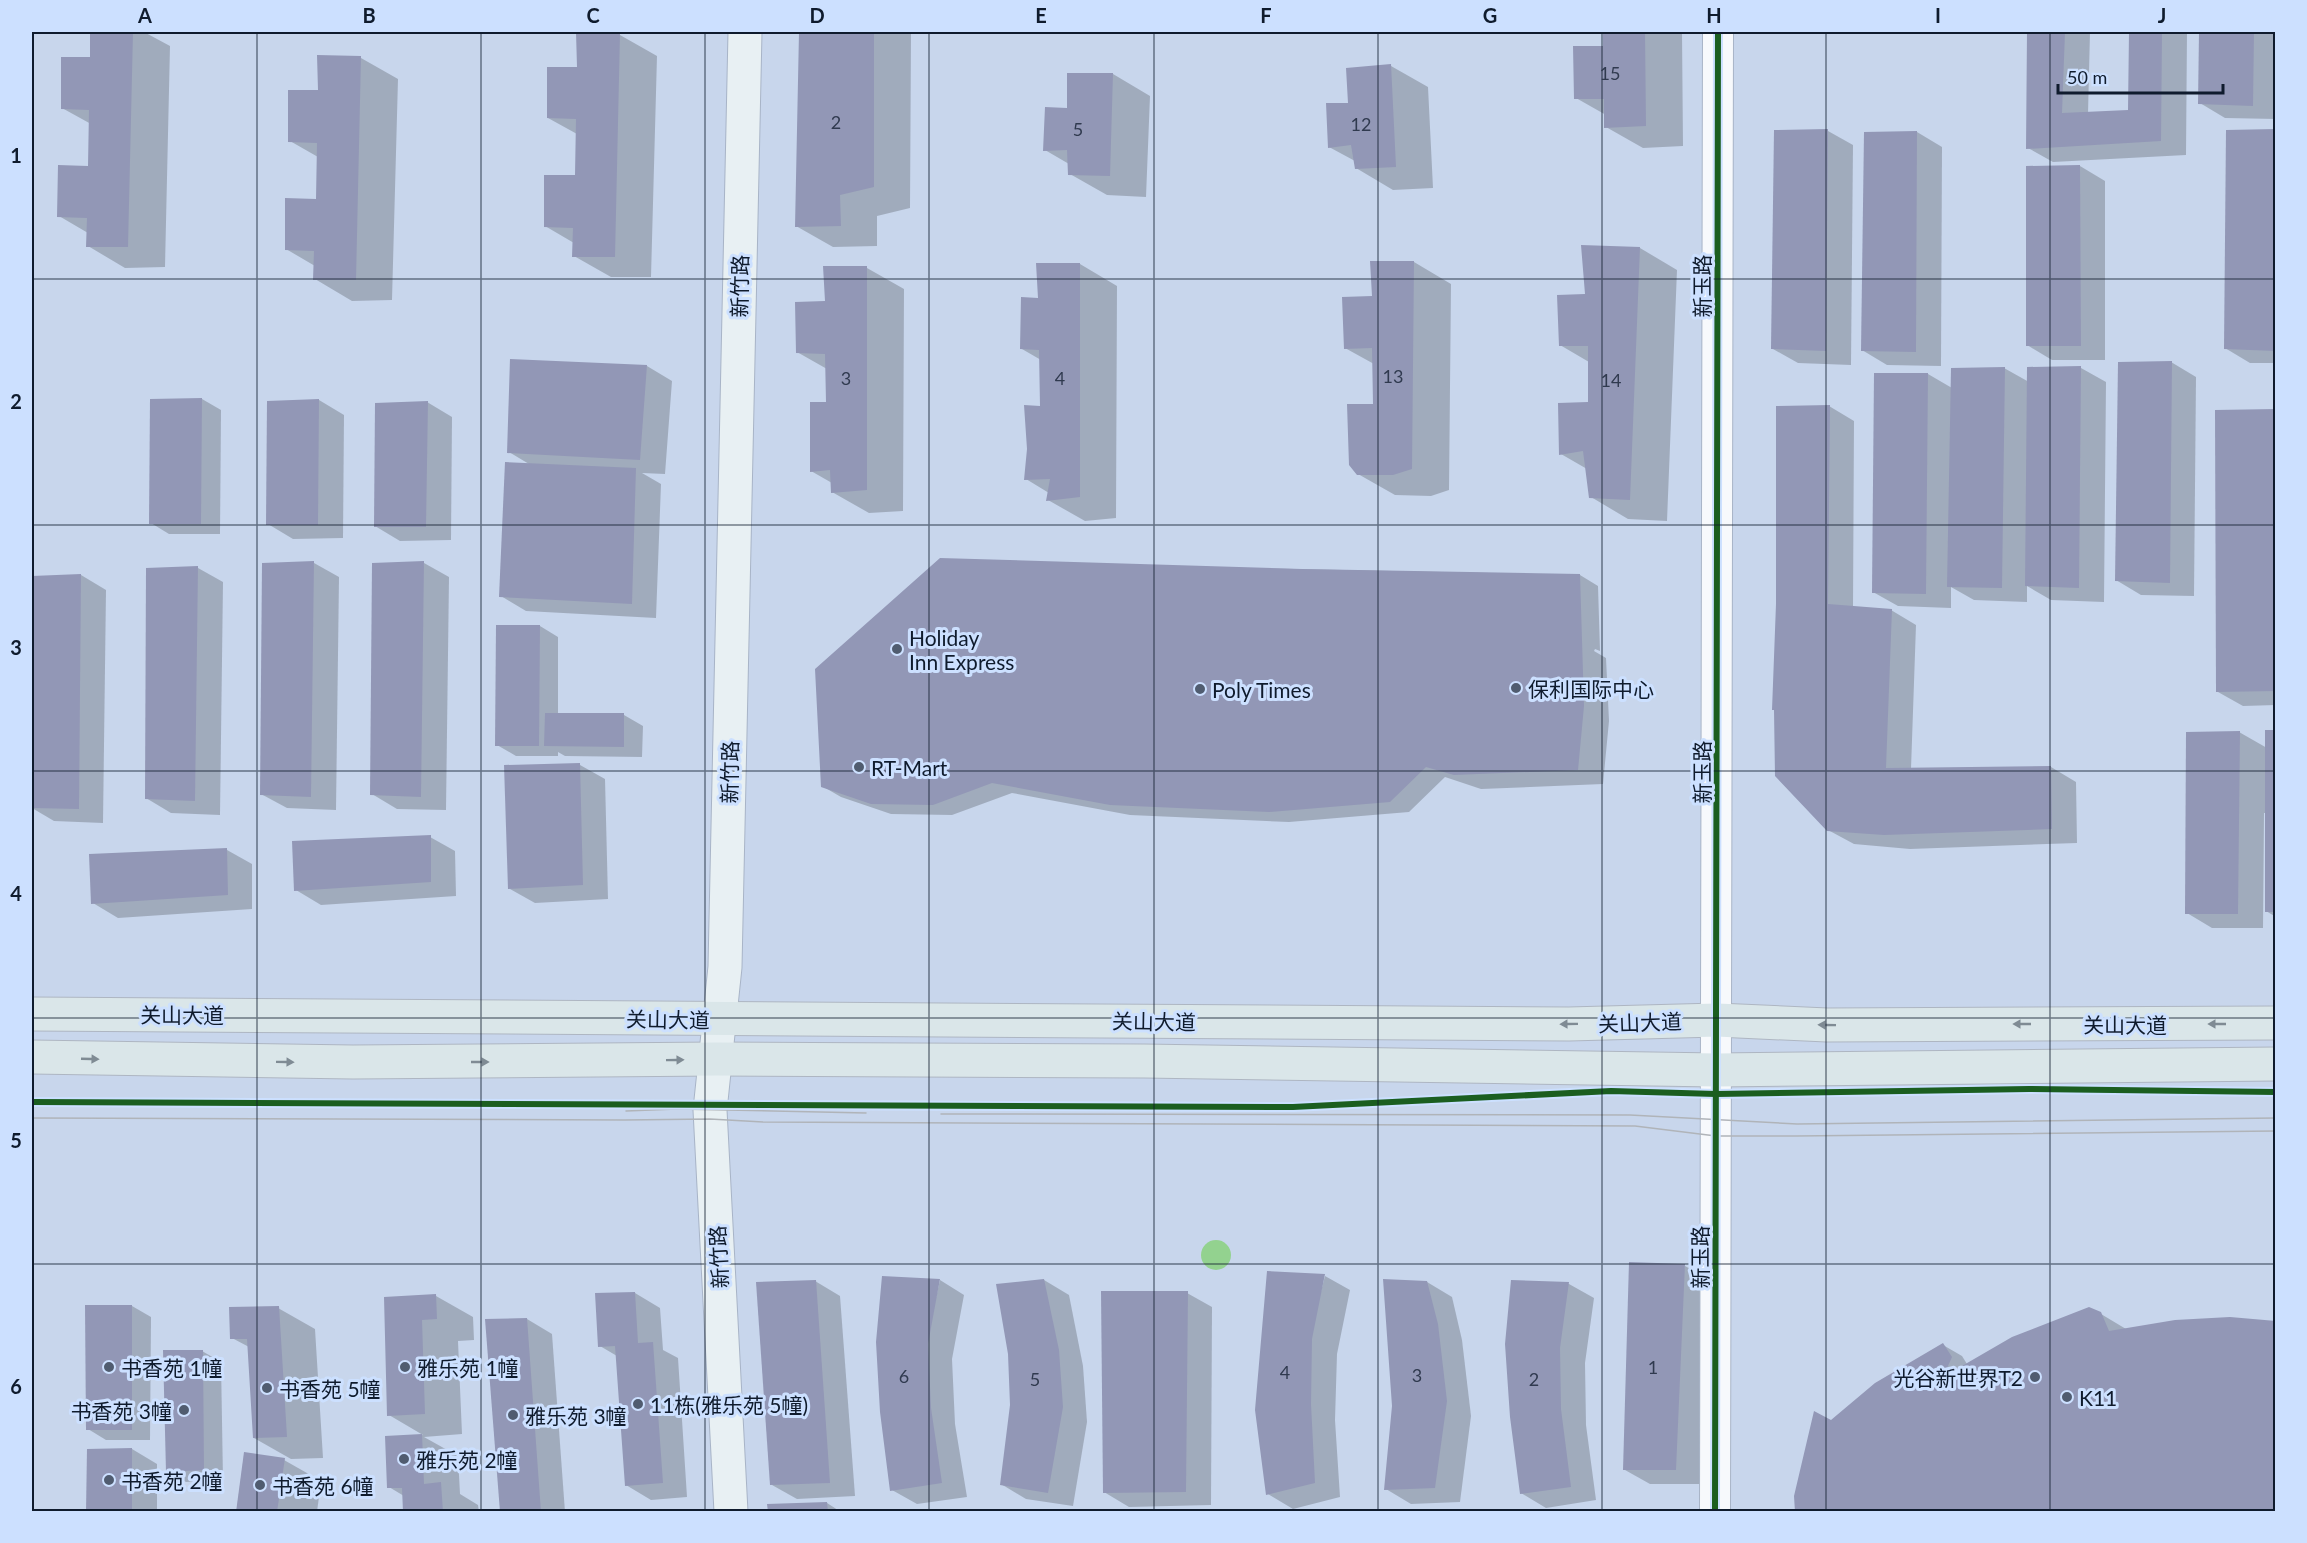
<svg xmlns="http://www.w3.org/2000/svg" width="2307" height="1543" viewBox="0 0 2307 1543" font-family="Lato,'Noto Sans SC',sans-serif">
  <rect width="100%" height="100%" fill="#c8d6ec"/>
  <circle fill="#93d28f" cx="1216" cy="1255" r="15"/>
  <g fill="#0003">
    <path d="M91,32h53l26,14 -5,221 -40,1 -37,-22v-13l-29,-17 31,-49 1,-43 -29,-16 30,-49z"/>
    <path d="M801,32h110l-1,176 -33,8v30l-44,1 -37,-21z"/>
    <path d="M1605,32h77l1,114 -40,2 -37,-21v-12l-30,-17 29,-50z"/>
    <path d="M2029,32h61l-2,82 41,-2 2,-80h56l-1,123 -133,7 -25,-14z"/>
    <path d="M2200,32h76v87l-51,-1 -25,-15z"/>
    <path d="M620,35l37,21 -6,221h-40l-37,-21v-13l-29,-17 31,-49 1,-43 -29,-16 30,-50z"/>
    <path d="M361,58l37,21 -6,221 -40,1 -37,-22v-13l-29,-17 31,-49 1,-43 -28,-16 30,-49z"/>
    <path d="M1391,66l37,21 5,101 -40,2 -37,-22 -1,-7 -26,-14 21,-43z"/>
    <path d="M1113,74l37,22 -4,101 -39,-2 -37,-21 -1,-10 -24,-14 24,-40z"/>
    <path d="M2276,130v233h-26l-25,-15z"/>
    <path d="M1828,131l25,14 -2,220 -53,-2 -25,-14z"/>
    <path d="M1917,132l25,15 -1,219 -54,-1 -25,-15 3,-217z"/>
    <path d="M2080,166l25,15v179h-53l-25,-15z"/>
    <path d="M1640,248l37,22 -10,251 -39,-2 -37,-22 -4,-28 -26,-15 29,-50 -1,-42 -29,-17 27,-49z"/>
    <path d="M1414,262l37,22 -2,206 -18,6 -36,-1 -37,-21 17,-68 -1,-42 -29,-16 29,-50z"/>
    <path d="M1080,264l37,22 -1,232 -31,3 -37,-21 1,-7 -23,-14 15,-71v-48l-19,-11 18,-49z"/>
    <path d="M867,268l37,21 -1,222 -34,2 -37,-21v-9l-21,-12 16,-67v-35l-30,-17 29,-49z"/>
    <path d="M2171,362l25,15 -2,219 -53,-1 -25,-15z"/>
    <path d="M647,366l25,15 -7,93 -23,-1 19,11 -5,134 -130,-7 -25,-15 28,-132 -20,-12z"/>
    <path d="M2004,368l25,14 52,-14 25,14 -2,220 -53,-2 -24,-14v16l-53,-2 -23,-13v21l-53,-2 -25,-14 55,-218 24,14z"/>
    <path d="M202,399l19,11 -1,124h-51l-18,-11 1,-122z"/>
    <path d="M319,400l25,15 -1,123 -50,1 -25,-15 1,-122z"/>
    <path d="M427,402l25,15 -1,123 -51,1 -25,-15z"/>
    <path d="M1829,406l25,15 -1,187 38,2 25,15 -5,144 140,-2 25,15 1,61 -167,6 -56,-5 -26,-14 -51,-226z"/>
    <path d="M2276,411v294l-33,1 -25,-14z"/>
    <path d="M314,563l25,14 -3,233 -49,-2 -26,-14z"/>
    <path d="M424,563l25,14 -3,233 -49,-1 -25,-15z"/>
    <path d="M1153,566l427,9 18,11 2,65 -5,-2 -1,2 12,7 3,63 -6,63 -122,5 -36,-12 -36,35 -120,10 -159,-7 -118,-22 -60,22 -61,-1 -50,-17 -19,-11z"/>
    <path d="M198,568l25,14 -3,233 -49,-2 -25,-15 2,-229z"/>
    <path d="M81,575l25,15 -3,233 -49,-2 -22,-13v-231z"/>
    <path d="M540,626l18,11v77l66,1 19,11 -1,31 -77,-1 -7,-4v4h-42l-19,-11z"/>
    <path d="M2276,731v186l-10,-6 1,-98h-3l-1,115h-51l-25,-15 52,-181 28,16z"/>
    <path d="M580,765l25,14 3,120 -73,4 -25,-14z"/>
    <path d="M430,837l25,14 1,45 -135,9 -25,-15z"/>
    <path d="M227,850l25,14v45l-134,9 -25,-15z"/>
    <path d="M1685,1266l25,14 -10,204h-50l-25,-14z"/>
    <path d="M1325,1276l25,14 -13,64 -2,66 5,77 -47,12 -25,-15z"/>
    <path d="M940,1280l24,15 -12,64 3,65 12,73 -50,7 -25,-14z"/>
    <path d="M1044,1280l25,15 14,71 4,56 -14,84 -47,-7 -25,-15z"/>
    <path d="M815,1281l25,15 15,200 -58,3 -25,-14z"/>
    <path d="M1512,1281l57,3 25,14 -9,65 1,62 10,75 -50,8 -25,-15z"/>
    <path d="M1427,1282l25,15 10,43 9,76 -11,86 -49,2 -25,-15z"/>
    <path d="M635,1293l25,15 3,42 15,8 9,139 -36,3 -25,-15 -9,-129 -17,-10z"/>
    <path d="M1187,1293l25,14 -1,198 -82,2 -25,-15z"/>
    <path d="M436,1296l37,21 1,23 -16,1 4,93 -38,3 34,19 2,38 18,11 1,7h-74l-1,-16 -15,-9 -3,-50 37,-2 -34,-20 -4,-117z"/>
    <path d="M87,1306h45l19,11 -1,123h-44l-18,-11z"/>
    <path d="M278,1308l37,21 8,129 -32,1 -37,-21 -5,-91 -17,-9z"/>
    <path d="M2101,1314l25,15 -295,92 112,-76 19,11 5,8z"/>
    <path d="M527,1319l25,15 13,178h-64z"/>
    <path d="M202,1351l19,11 2,118 -37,2 -19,-11z"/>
    <path d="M132,1449l25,15v48h-69v-61z"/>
    <path d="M284,1460l37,21 -4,31h-79z"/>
    <path d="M827,1503l14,9h-72z"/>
  </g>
  <g fill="#9297b6">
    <path d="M90,32h43l-5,215h-42l1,-29 -30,-1 1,-52 30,1 1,-56 -28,-1v-52h29z"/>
    <path d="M576,32l44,1 -5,224h-43l1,-29 -29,-1v-52h31l1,-56 -29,-1v-51h30z"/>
    <path d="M799,32h75v155l-34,8 1,31 -46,1z"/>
    <path d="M1603,32h42l1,94 -42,2v-29h-30l-1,-53h30z"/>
    <path d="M2027,32h38l-3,81 66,-3 1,-78h33l-1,109 -135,8z"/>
    <path d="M2199,32h55l-1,74 -55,-2z"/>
    <path d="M317,55l44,1 -5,224h-43l1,-29 -29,-1v-52l31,1 1,-56 -29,-1v-52h30z"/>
    <path d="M1391,64l5,103 -41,2 -4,-24 -23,3 -2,-45h22l-2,-35z"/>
    <path d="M1067,73h46l-3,103 -42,-1 -1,-25 -24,1 2,-44 22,1z"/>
    <path d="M1828,129l-2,222 -55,-2 3,-219z"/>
    <path d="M2276,129v222l-52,-2 2,-219z"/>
    <path d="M1917,131l-1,221 -55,-1 3,-219z"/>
    <path d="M2080,165l1,181h-55v-180z"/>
    <path d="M1581,245l59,2 -10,253 -41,-2 -6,-47 -24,4 -1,-52 30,-1v-56h-29l-2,-51 28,-1z"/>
    <path d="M1370,261h44l-2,208 -19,6h-36l-8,-10 -2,-61h26l-1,-56 -28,1 -2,-52 30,-1z"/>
    <path d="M1036,263h44v234l-34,4 4,-22 -26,1 3,-31 -3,-44 16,1 -1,-56 -19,-1 1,-52 17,1z"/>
    <path d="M823,266h44v224l-36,3 -1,-23 -20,2v-70h16l-1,-48 -29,-1 -1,-51 30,-1z"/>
    <path d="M510,359l137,6 -7,95 -133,-7z"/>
    <path d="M2172,361l-2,222 -55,-2 3,-219z"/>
    <path d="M2081,366l-2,222 -54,-2 2,-219z"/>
    <path d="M2005,367l-3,221 -55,-1 4,-219z"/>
    <path d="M1874,373h54l-2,221 -54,-1z"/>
    <path d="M202,398l-1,126h-52l1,-125z"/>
    <path d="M319,399l-1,126h-52l1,-124z"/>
    <path d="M428,401l-2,126h-52l1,-124z"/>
    <path d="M1830,405l-2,199 64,5 -6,159 165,-2 1,63 -168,6 -57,-4 -52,-55 -1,-66h-2l4,-106v-198z"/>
    <path d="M2276,409v282l-60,1 -1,-282z"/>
    <path d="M505,462l131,6 -4,136 -133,-7z"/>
    <path d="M940,558l362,11 278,5 4,132 -6,64 -124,5 -28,-8 -36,35 -121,10 -159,-7 -118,-22 -59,22 -62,-1 -50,-17 -6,-118z"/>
    <path d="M314,561l-3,236 -51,-2 2,-232z"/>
    <path d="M424,561l-3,236 -51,-2 2,-232z"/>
    <path d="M198,566l-3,235 -50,-2 1,-231z"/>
    <path d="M81,574l-2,235 -47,-1v-232z"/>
    <path d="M496,625h44l-1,121h-44z"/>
    <path d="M545,713h79v34l-80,-1z"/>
    <rect x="2265" y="730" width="11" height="182"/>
    <path d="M2240,731l-2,183h-53l1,-182z"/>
    <path d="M580,763l3,122 -75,4 -4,-124z"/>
    <path d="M431,835v47l-137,9 -2,-50z"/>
    <path d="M227,848l1,47 -137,9 -2,-50z"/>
    <path d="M1629,1262l56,2 -9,206h-53z"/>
    <path d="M1267,1271l58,3 -13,65 -1,65 4,79 -49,12 -11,-85z"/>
    <path d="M882,1276l58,3 -12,65 3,64 11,75 -52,8 -10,-79 -4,-70z"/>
    <path d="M1044,1279l15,71 4,57 -15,86 -48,-8 10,-80 -2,-51 -12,-70z"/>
    <path d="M1383,1279l44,2 11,43 9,77 -12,87 -51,2 8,-84z"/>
    <path d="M816,1280l14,203 -60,2 -14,-203z"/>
    <path d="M1511,1280l58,2 -9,66 1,61 10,78 -51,7 -10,-77 -5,-73z"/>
    <path d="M1101,1291h87l-2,201 -83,1z"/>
    <path d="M635,1292l3,51 15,-1 10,141 -38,3 -10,-140 -17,1 -3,-54z"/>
    <path d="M436,1294l1,25 -15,1 3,94 -38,2 -3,-119z"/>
    <path d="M85,1305h47v125h-46z"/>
    <path d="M279,1306l8,131 -34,1 -6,-99h-17l-1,-32z"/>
    <path d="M2089,1307l12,5 8,19 66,-11 55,-3 46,4v191h-481l-1,-16 20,-85 17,9 44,-37 68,-40 9,14 -9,20 69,-40z"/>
    <path d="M527,1318l14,194h-41l-15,-193z"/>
    <path d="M163,1350h40l1,120 -38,2z"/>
    <path d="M422,1434l2,50 17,-2 2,30h-40l-1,-24h-15l-2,-52z"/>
    <path d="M132,1448v64h-46l1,-63z"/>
    <path d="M244,1452l41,6 -8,54h-41z"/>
    <path d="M827,1502l1,10h-60l-1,-8z"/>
  </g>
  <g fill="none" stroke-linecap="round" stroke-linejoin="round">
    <defs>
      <path id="tertiary" d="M1715,1512l3,-1480"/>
      <path id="secondary" d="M731,1512l-21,-402 15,-143 20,-935"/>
      <g id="primary">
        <path d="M32,1014l1537,10 148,-4 110,5 449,-2"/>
        <path d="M32,1057l321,5 363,-3 428,2 573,9 559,-6"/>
      </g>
    </defs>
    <use href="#tertiary" stroke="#a8b4c7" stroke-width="32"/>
    <use href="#secondary" stroke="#a8b4c7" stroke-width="35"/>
    <use href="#primary" stroke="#aeb6c2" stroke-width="35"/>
    <use href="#tertiary" stroke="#f7f9fc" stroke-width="30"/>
    <use href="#secondary" stroke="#e8f0f3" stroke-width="33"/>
    <use href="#primary" stroke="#dae6e9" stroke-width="33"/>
    <g stroke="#b0b4b9" stroke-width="1.5">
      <path d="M626,1111l51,-2 189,4"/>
      <path d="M941,1114l689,1 167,9 479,-6"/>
      <path d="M32,1118l592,2 86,-1 53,3 872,4 81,10h80l480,-5"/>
    </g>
    <defs>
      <g id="cycleway">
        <path d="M32,1102l1261,5 318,-16 105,3 313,-5 247,3"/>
        <path d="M1715,1512l3,-1480"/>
      </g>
    </defs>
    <use href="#cycleway" stroke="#cce0ff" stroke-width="10"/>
    <use href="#cycleway" stroke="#1b5e20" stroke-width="6"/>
  </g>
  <defs><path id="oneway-solid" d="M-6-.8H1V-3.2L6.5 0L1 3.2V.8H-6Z" transform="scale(1.5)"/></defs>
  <g fill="#7f8b94">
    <use href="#oneway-solid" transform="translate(1569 1024) rotate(179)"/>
    <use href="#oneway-solid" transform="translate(2022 1024) rotate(180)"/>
    <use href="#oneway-solid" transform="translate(2217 1024) rotate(180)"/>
    <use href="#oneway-solid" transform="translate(1827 1025) rotate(-179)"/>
    <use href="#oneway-solid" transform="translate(90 1059) rotate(2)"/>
    <use href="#oneway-solid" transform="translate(675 1060) rotate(-1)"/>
    <use href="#oneway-solid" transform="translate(285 1062) rotate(1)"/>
    <use href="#oneway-solid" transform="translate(480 1062)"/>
  </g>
  <path fill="none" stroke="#0f1b2d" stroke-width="1.5" stroke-opacity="0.55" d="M257,32v1480M481,32v1480M705,32v1480M929,32v1480M1154,32v1480M1378,32v1480M1602,32v1480M1826,32v1480M2050,32v1480M32,279h2244M32,525h2244M32,771h2244M32,1018h2244M32,1264h2244"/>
  <g fill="#505c70" stroke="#cce0ff" stroke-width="2">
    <circle cx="897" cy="649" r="6"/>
    <circle cx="1516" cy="688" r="6"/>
    <circle cx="1200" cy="689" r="6"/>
    <circle cx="859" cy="767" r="6"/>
    <circle cx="109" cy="1367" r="6"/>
    <circle cx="405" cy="1367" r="6"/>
    <circle cx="2035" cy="1377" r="6"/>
    <circle cx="267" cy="1388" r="6"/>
    <circle cx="2067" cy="1397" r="6"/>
    <circle cx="638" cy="1404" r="6"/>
    <circle cx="184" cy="1410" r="6"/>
    <circle cx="513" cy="1415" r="6"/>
    <circle cx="404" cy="1459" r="6"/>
    <circle cx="109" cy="1480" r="6"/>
    <circle cx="260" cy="1485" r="6"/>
  </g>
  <g text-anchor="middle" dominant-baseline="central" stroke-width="6" stroke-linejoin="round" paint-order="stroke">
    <g font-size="18" fill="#303a4f">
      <text x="1610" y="73">15</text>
      <text x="836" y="122">2</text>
      <text x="1361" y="124">12</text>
      <text x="1078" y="129">5</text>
      <text x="1393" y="376">13</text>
      <text x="846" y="378">3</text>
      <text x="1060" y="378">4</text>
      <text x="1611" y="380">14</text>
      <text x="1653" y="1367">1</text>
      <text x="1285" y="1372">4</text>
      <text x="1417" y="1375">3</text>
      <text x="904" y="1376">6</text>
      <text x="1035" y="1379">5</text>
      <text x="1534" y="1379">2</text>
    </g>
    <g font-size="21" fill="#0f1b2d" stroke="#cce0ff">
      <text transform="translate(739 286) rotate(-89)">新竹路</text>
      <text transform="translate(1701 286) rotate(-90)">新玉路</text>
      <text transform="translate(729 772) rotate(-89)">新竹路</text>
      <text transform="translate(1701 772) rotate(-90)">新玉路</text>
      <text x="182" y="1014">关山大道</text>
      <text transform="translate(668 1019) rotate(1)">关山大道</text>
      <text transform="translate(1154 1021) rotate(1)">关山大道</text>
      <text transform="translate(1640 1022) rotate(-2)">关山大道</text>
      <text x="2125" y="1024">关山大道</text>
      <text transform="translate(718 1257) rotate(-93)">新竹路</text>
      <text transform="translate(1699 1257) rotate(-90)">新玉路</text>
    </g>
    <g font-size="21" fill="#0f1b2d" stroke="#cce0ff" text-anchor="start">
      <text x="909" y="637">Holiday<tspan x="909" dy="24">Inn Express</tspan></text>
      <text x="1528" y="688">保利国际中心</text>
      <text x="1212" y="689">Poly Times</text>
      <text x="871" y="767">RT-Mart</text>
      <text x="121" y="1367">书香苑 1幢</text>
      <text x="417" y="1367">雅乐苑 1幢</text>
      <text x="2023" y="1377" text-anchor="end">光谷新世界T2</text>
      <text x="279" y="1388">书香苑 5幢</text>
      <text x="2079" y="1397">K11</text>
      <text x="650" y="1404">11栋(雅乐苑 5幢)</text>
      <text x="172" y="1410" text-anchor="end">书香苑 3幢</text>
      <text x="525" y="1415">雅乐苑 3幢</text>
      <text x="416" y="1459">雅乐苑 2幢</text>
      <text x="121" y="1480">书香苑 2幢</text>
      <text x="272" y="1485">书香苑 6幢</text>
    </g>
  </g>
  <rect width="2307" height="1543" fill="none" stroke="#cce0ff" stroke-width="66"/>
  <path d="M2058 84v9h165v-9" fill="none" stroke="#0f1b2d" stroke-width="3"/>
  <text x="2067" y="84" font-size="18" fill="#0f1b2d" stroke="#cce0ff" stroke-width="4.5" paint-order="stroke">50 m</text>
  <rect x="33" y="33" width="2241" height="1477" fill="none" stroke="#0f1b2d" stroke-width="2"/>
  <g font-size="20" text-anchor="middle" font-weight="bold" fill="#0f1b2d">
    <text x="145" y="23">A</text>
    <text x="369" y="23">B</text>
    <text x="593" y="23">C</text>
    <text x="817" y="23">D</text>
    <text x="1041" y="23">E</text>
    <text x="1266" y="23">F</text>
    <text x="1490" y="23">G</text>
    <text x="1714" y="23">H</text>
    <text x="1938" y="23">I</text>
    <text x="2162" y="23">J</text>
    <text x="16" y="163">1</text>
    <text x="16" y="409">2</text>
    <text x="16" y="655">3</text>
    <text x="16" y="901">4</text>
    <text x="16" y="1148">5</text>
    <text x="16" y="1394">6</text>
  </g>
</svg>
